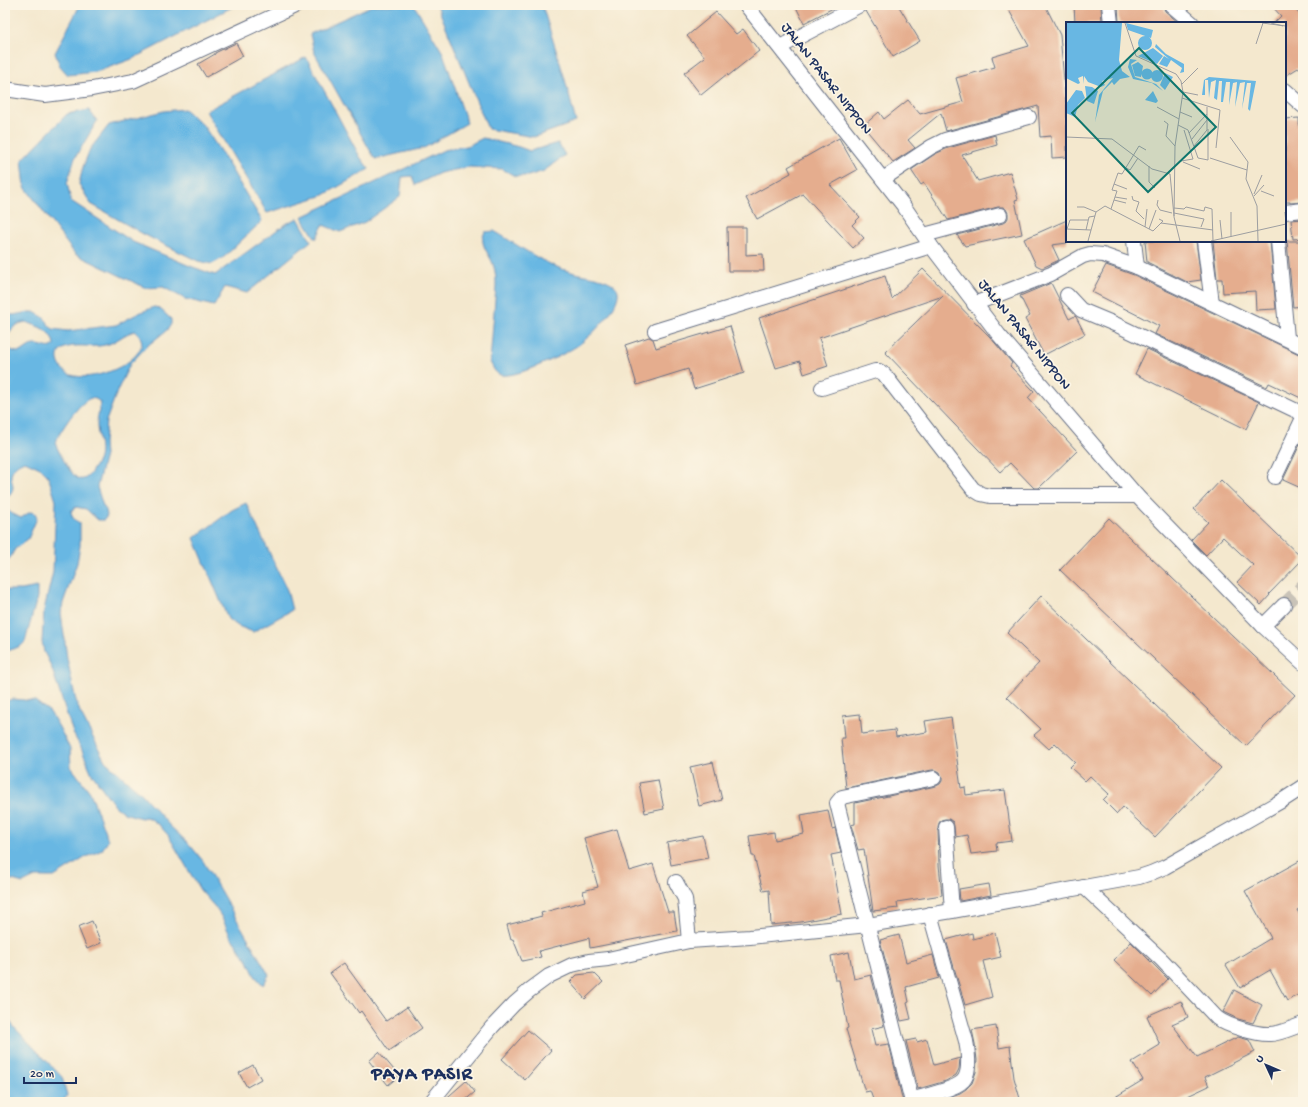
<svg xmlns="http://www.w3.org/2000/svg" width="1308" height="1107" viewBox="0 0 1308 1107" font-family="'Gochi Hand',sans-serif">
  <rect width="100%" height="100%" fill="#fcf5e5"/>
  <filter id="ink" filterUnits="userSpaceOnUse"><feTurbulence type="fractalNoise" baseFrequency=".025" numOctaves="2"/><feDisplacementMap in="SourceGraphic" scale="8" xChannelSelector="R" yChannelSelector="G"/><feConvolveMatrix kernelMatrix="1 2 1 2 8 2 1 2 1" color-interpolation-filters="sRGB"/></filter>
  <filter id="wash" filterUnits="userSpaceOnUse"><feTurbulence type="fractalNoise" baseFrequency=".012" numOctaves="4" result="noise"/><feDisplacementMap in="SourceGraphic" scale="16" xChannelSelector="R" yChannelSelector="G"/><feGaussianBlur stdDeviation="0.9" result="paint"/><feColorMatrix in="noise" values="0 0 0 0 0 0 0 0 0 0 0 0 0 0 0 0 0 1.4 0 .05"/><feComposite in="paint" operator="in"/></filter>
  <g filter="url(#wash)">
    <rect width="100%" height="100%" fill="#f4e8ce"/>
    <g fill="#68b7e3" stroke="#4273a0" fill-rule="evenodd">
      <path d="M80,5h156l-104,54 -36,13 -28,3 -8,-9 -5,-13z"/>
      <path d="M373,5h41l29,48 24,70 -43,25 -49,11 -61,-107 -4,-18z"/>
      <path d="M437,5h105l22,71 12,46 -42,15 -46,-8z"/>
      <path d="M306,57l54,100 9,12 -45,26 -57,18 -61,-102z"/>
      <path d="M184,109l19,16 21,32 38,64 -39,37 -11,6 -14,-3 -53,-26 -54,-31 -12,-20 4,-17 7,-18 19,-24 55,-14z"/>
      <path d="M89,110l8,11 -22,37 -8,25 4,18 62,41 57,24 25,9 69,-50 14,-7 13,23 -64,52 -22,-6 -11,19 -29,-7 -22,-12 -17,1 -71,-34 -50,-67 -3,-27 45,-46z"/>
      <path d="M483,138l36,9 11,4 28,-8 7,12 -21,16 -16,5h-13l-13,-7 -33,-2 -29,6 -25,12 -3,-9 -10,1 -2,20 -35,25 -25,10 -17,-7 -7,14 -14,-22 142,-67 23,-4z"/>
      <path d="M494,231c26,15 51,35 81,42 11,3 40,5 43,18 3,17 -32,51 -46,58 -13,8 -56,29 -71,26 -6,-1 -8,-8 -11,-13l6,-75c0,-8 0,-15 -3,-23 -4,-11 -15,-21 -8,-32z"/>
      <path d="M154,307l5,1 12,11v5l-3,5 -22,18 -16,17 -12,25 -12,32 -2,22 1,12 -8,32 6,19 3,4 1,6 -3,4h-6l-12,-11 -10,-2 -5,4c1,7 3,9 9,12v23l-3,17 -14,40 -2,10 6,45 8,39 5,15 25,49 37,33 28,32 20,19 13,16 66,114 -6,10 -8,-9 -7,-15 -17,-24 -10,-21 -6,-9 -15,-17 -32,-55 -8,-9 -9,-7 -5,-2 -5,1 -17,-5 -9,-7 -23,-32 -11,-26 -8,-15 -22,-67 -7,-14 -2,-10 2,-32 9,-38 3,-71 -8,-25 -8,-8 -15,-7c-7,2 -14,7 -14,16 0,3 2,6 2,10 0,5 -5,9 -8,13v-186l8,1 16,-3h5l9,5 4,4 2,5 4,3 15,2 48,-6 23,-12zM26,322c11,4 26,8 28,22l-2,3c-6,2 -11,-3 -18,-2 -6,0 -10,7 -16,7 -17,0 -14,-27 8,-30zM135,331c5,3 8,10 6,16 -8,20 -50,35 -70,28 -12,-4 -21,-24 -3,-28 12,-3 25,1 37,-2 11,-2 19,-12 30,-14zM91,398l5,1 4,3c0,8 -3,14 -3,22 0,11 5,23 2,34 -1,4 -4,8 -6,11 -2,5 -8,12 -14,10 -9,-4 -20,-27 -24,-36 5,-12 24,-41 36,-45z"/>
      <path d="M246,503l41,87 5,20 -39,22 -15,-6 -10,-7 -34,-81 38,-28z"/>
      <path d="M5,507l6,6 10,5 9,-6 5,1 2,5 -9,21 -13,10 -5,9 -5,5z"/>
      <path d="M37,587v11l-12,44 -4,4 -16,6v-62h17z"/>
      <path d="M12,699l23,2 15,11 9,15 11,22 1,18 19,25 18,48 -6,10 -16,7 -32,20h-19l-12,6 -14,-4 -4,-3v-174z"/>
      <path d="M5,1014l8,12 49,51 5,18 -4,7h-58z"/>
    </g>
    <g id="blocks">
      <g fill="#e5ad8e">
        <path d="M795,5h44l-35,18z"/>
        <path d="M868,5h30l22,36 -27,16 -27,-46z"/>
        <path d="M1006,5h39l15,30 6,68h1v54l-15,1 -1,-22 -11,1 -2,-31 -92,25 -5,-18 -33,27 7,8 -22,14 -30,-36 16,-14 5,7 24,-19 12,14 43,-12 -7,-24 39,-11 -3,-10 37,-11z"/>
        <path d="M1074,5h27l1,18h-27z"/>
        <path d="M1118,5h45l2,6 14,12h-60z"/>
        <path d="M1271,5h20l12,13v47l-18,11v-53h-11l7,-7z"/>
        <path d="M716,12l20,22 7,-5 16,22 -31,25 -1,-2 -26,21 -17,-22 21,-16 -18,-21z"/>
        <path d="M236,43l7,13 -37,21 -8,-13 17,-10v-1l6,-3z"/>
        <path d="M1299,118l1,22h3v62l-13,1v-1h-5v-83z"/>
        <path d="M995,135l2,10 -35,10 16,26 32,-9 8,27 -3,1 7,34 -57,12 -8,-11 46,-12 3,-2 2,-3v-5l-2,-4 -3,-2h-5l-50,13 -24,-37 -3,2 -10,-15 24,-16 13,-6z"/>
        <path d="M839,138l18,32 -27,15 30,32 -8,8 12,13 -11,10 -50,-54 -46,25 -11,-21 45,-25 -3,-6z"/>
        <path d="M1303,219v19l-10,1 -2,-19z"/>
        <path d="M1067,220v23l-15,2 7,15 -17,8 -6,-3 -12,-26z"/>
        <path d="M727,227h19v28l17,-1 1,17h-36z"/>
        <path d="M1145,241h51l5,39 -14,2 -40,-20z"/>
        <path d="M1213,241h57l6,68 -20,1 -1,-19 -32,2 -1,-14h-5z"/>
        <path d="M1287,241h16v65l-10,1z"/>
        <path d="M1106,265l28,10 169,81v43l-34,-16 -2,4 -112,-53 4,-8 -67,-34z"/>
        <path d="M923,269l67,68 22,26 -2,3 24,25 -6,7 49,53 -38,37h-5l-24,-25 -10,9 -115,-120 58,-56 -124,42 9,28 -24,8 -4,-13 -24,7 -17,-50 126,-42 7,23z"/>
        <path d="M1051,283l18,36 6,-3 1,1 9,17 -41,21 -19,-36 5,-3 -10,-20z"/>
        <path d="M730,326l14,47 -50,16 -6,-20 -51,16 -12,-40 24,-8 4,2 3,9z"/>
        <path d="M1147,349l112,53 -13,27 -111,-55z"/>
        <path d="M1303,438v51l-20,-9z"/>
        <path d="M1221,480l82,79 -34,35 1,1 -9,10 -24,-23 16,-17 -30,-28 -17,18 -15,-15 17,-18 -14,-13z"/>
        <path d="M1109,518l186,177 -49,51 -186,-176z"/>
        <path d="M1041,596l180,172 -66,69 -32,-30 -6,7 -14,-14 6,-6 -19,-18 -5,5 -15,-14 5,-5 -20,-19 -6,6 -15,-14 7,-6 -34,-32 32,-34 -32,-30z"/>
        <path d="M860,714l2,20 33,-4 1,7 31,-5 -2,-11 26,-4 10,71 4,-1 1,8 39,-5 7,51 -16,2 1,8 -26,3 -4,-19 -12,2 -1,-11 -1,-4 -4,-3h-4l-4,1 -2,3 -1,5 1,37 3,30 -45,7 1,6 -25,3 -9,-62 -6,1 -7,-25 4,-1v-21l81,-17 4,-2 2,-3v-4l-2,-5 -4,-2h-4l-86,18 -5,-50h4l-2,-22z"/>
        <path d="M713,762l9,38 -23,6 -9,-39z"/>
        <path d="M658,780l6,29 -19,4 -6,-30z"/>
        <path d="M828,810l4,19 3,-1 6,25 -10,2 11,59 -41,8 -30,3 -2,-35 -6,1 -9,-35h-2l-3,-20 25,-4 1,8 29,-6 -3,-19z"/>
        <path d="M617,829l12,42 24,-7 15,48h6l3,19 -87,17 -1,-10 -50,13 2,6 -19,4 -9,-22 -2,1 -4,-15 35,-9 -1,-3 44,-12 -2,-10 15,-4 -14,-49z"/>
        <path d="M703,836l5,22 -37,7 -4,-22z"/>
        <path d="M1303,859v48l-6,3 6,10v72l-16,9 -17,-31 -30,18 -14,-23 45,-27 -26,-47z"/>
        <path d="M989,884l2,11 -31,6 -1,-12z"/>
        <path d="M92,921l9,22 -14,6 -9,-22z"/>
        <path d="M972,933l1,6 22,-6 6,24 -18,4 9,36 -27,8 -19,-65z"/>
        <path d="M899,935l7,27 27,-7 6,23 -33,9 3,15 -2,1 4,16 -10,2 -21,-81z"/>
        <path d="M1131,942l37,37 -16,17 -38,-36z"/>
        <path d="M849,952l5,27 17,-4 13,51 -13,3 4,17 14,-2 14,58h-29l-4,-11 -5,1 -19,-63 2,-1 -9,-48h-4l-4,-24z"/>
        <path d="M344,963l42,58 21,-14 15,21 -33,23 -28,-40 -2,2 -29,-40z"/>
        <path d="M594,973l9,9 -18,17 -15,-17 7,-7z"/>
        <path d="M1234,990l28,15 -9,18 -15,-4 -15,-7z"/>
        <path d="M1181,1001l7,16 -16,7 25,33 41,-20 11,3 6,12 -50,25 4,9 -34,16h-68l36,-22 -11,-18 28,-17 -13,-29z"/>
        <path d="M996,1026l3,22 11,-2 4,32 7,24h-85l24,-9 6,-4 6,-6 4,-11 1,-12 -2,-16 -3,-14z"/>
        <path d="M528,1030l23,20 -26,30 -23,-21z"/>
        <path d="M916,1039l1,3 10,-3 7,26 26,-7 -1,11 -3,6 -10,6 -28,8 -12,-48z"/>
        <path d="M379,1052l20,24 -11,9 -19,-24z"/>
        <path d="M253,1065l8,14 -14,8 -8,-14z"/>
        <path d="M466,1081l9,11 -12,10h-21z"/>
      </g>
    </g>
  </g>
  <g filter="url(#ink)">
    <use href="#blocks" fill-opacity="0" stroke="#677085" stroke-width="1"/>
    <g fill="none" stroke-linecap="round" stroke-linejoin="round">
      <path stroke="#c9c3b8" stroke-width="14" stroke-dasharray="14 7" stroke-linecap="butt" d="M1284,605l19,-19"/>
      <defs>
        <g id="street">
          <path d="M746,5l157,200 28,41 68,89 138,161 126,130 40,37"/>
          <path d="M1109,5l2,18"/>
          <path d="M1171,5l21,18"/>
          <path d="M780,47l80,-42"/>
          <path d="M5,89l40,6 47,-6 41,-8 164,-76"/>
          <path d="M1285,90l18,16"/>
          <path d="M883,179l48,-32 14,-7 84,-23"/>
          <path d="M1285,212l18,-2"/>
          <path d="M924,235l76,-20"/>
          <path d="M1134,241l3,26"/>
          <path d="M1204,241l8,62"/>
          <path d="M1278,241l9,97"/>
          <path d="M1067,295l14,15 36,15 186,89"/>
          <path d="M974,304l77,-30 32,-18 7,-2 13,1 34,12 166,80"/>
          <path d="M655,331l276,-85"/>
          <path d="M822,388l53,-17h4l5,3 89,115 8,5 9,2h147"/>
          <path d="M1275,477l28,-59"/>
          <path d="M1263,626l21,-21"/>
          <path d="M946,827l6,84"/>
          <path d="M676,882l9,17 4,42"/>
          <path d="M1084,887l78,73 55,58c10,8 41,17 53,16 10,0 24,-7 33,-10"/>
          <path d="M911,1100c12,-4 49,-11 54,-22 5,-8 3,-28 1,-37l-36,-127"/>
          <path d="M431,1102l61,-75 22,-23 16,-14 19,-14 23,-11 17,-4 19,-2 81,-18 61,-4 118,-12 84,-14 187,-34 12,-4 14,-6 118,-67 20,-13"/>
          <path d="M912,1102l-75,-299 5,-6 92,-19"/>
        </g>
      </defs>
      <use href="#street" stroke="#677085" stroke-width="16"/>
      <use href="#street" stroke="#fff" stroke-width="14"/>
    </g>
  </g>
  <g text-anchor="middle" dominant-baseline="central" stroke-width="3.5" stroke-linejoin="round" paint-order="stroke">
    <g font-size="15" fill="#1b2f5e" stroke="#fcf5e5">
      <text transform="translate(826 79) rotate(52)">JALAN PASAR NIPPON</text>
      <text transform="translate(1024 335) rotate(51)">JALAN PASAR NIPPON</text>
    </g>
    <g font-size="19" font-weight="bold" letter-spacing="1" fill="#1b2f5e" stroke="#fcf5e5">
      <text x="422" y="1075">PAYA PASIR</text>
    </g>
  </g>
  <g transform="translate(1066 22)">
    <rect width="220" height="220" fill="#f4e8ce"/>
    <path d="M0,1h56l-3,37 3,11 8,6 -10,2 -6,6 -2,-3 -9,9 -8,31 4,-27 14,-17 -11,3 3,4 -4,2 -13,-5 -4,-6 -1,8v-8l-5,2 2,5 -2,1 -12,-6zM60,1l27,7 -2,8 -23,-8zM72 21a7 7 0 1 1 14 0a7 7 0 1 1-14 0ZM90,22l10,10 18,10v8l-4,1 2,-5 -11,-8 -4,7 -8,-3 5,-8 5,3 -14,-12zM87,26l10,8 -6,8 -19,-8zM64,37l7,1 -6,4 4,13 21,7 7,7 -11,-8 -19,-4 -5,-12zM72,40l5,4 -2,11 -6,-1 -3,-11zM75.5 52a5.5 5.5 0 1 1 11 0a5.5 5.5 0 1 1-11 0ZM85 54a6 6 0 1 1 12 0a6 6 0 1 1-12 0ZM99,51l8,4 -8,13 -5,-5zM143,55l47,4 -6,30 -2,-2 3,-26h-4l-5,26 3,-27 -5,1 -5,24 2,-25 -4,1 -4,22 1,-23h-4l-3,20h-2l1,-21h-3l-2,19 -3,-2 2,-18 -5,2 -2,16 -1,-18h-3v15h-3l2,-15zM19,64l7,1 6,4 -4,13 -7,-3zM10,68l6,1 3,7 -7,7 -3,12 -9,-4v-9zM87,69l5,10 -2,2 -11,-3z" fill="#68b7e3"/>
    <path fill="none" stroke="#9d9ea1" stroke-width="1" d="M59,1l11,33 40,18 5,7 2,11 -8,54 -1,71 6,24M196,1l24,3M205,1l12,3M190,22l7,-21M116,62l16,-16M117,70l15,3M116,76l38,12 -4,38M91,85l22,12M114,90l12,5M98,99l4,3 -2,12 9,10M112,103l10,5 10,28 10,2v-31M123,111l18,-19M0,115l46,2 40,30 18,5 4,42M164,115l18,25 -2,17 11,27 1,35M126,117l15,-19M128,124l13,-16v-23M144,136l37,12M115,139l12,-2 -9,-29M117,140l17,7M83,144v16l6,6M60,146l4,2 8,-12M48,162l13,5M195,169l13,5M188,172l8,-19M66,174l1,4 6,2 -3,9 8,8M188,174l10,-11M49,175l12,2M48,178l12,3M92,178l-1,5 3,5 12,3M11,185h7l12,5M108,186l10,1 2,-2 18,4 1,-4 7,2 1,32M45,187l6,-18 -5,-1 1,-3 5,-14 4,1 17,-28 7,4M165,190v25M219,190l1,12M108,191l30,6 -3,8M154,198l2,19M95,201l52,7M79,205l2,-18M0,207l25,1M1,207l3,-9h18M83,207l7,-19M20,208l3,-13 6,-1M87,209l10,-10 -4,-2M22,219l8,-29 9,-6 48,25M145,219l75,-17"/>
    <path fill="#0f766e" fill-opacity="0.15" stroke="#0f766e" stroke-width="2" d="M73,26l77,79 -68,65 -76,-79z"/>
    <rect width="220" height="220" fill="none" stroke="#1b2f5e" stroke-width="2"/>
  </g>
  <rect width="1308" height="1107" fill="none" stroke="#fcf5e5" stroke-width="20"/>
  <g transform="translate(1266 1065) rotate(314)" stroke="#fcf5e5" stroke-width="3" paint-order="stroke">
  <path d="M0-3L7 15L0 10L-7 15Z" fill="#1b2f5e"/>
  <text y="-6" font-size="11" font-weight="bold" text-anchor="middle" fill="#1b2f5e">U</text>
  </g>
  <path d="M24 1077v6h52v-6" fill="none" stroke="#1b2f5e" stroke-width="2"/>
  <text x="30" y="1077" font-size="12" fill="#1b2f5e" stroke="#fcf5e5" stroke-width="3" paint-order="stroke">20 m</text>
</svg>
